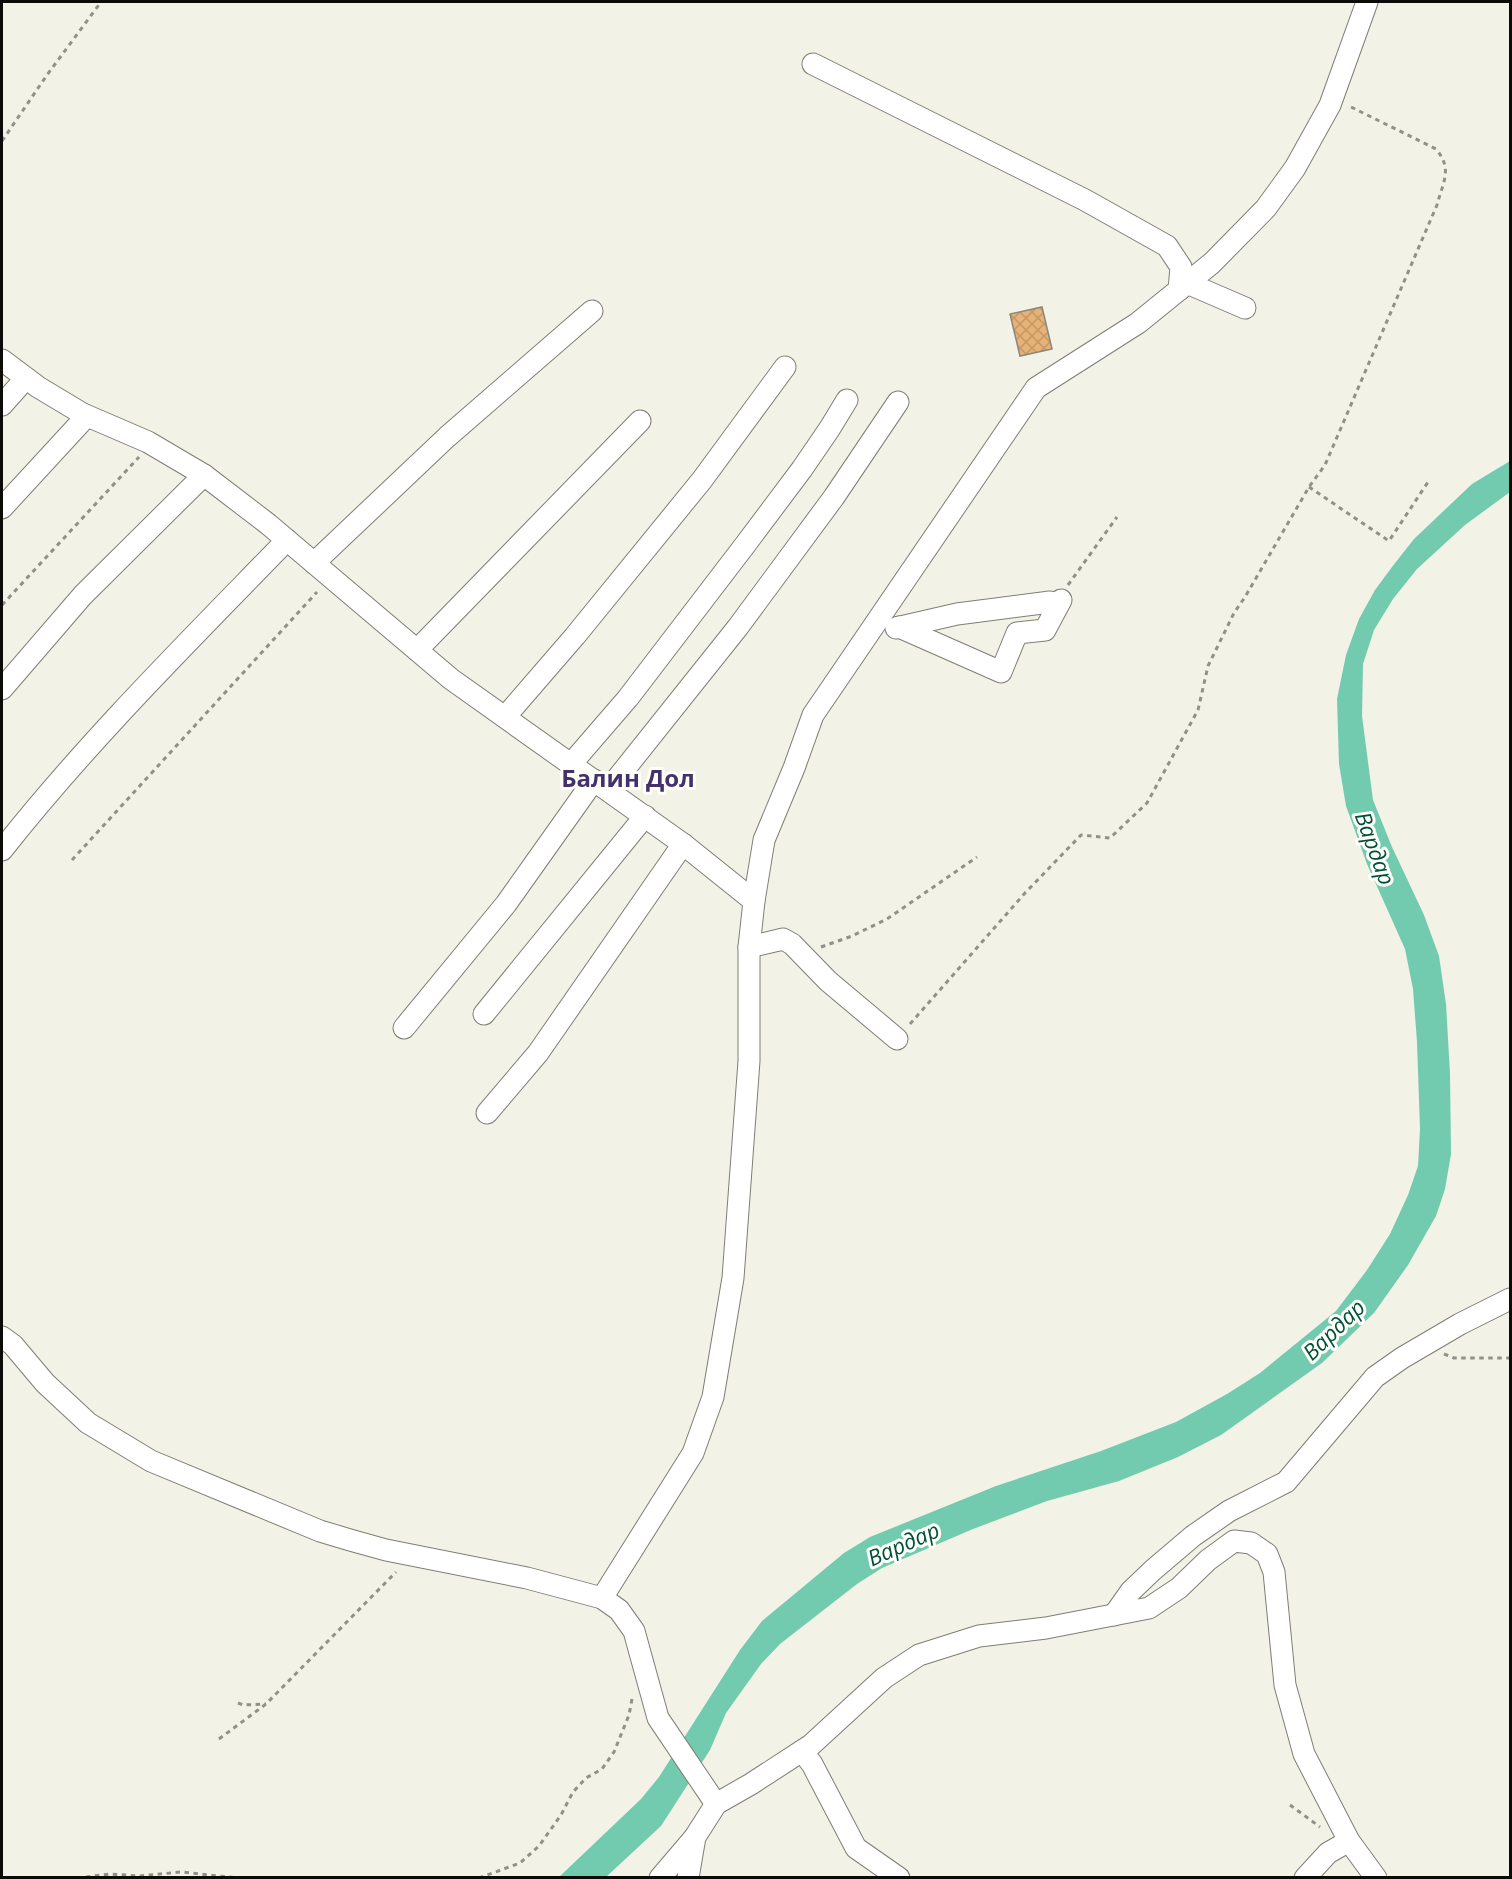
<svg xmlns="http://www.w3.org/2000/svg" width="1512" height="1879" viewBox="0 0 1512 1879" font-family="'Open Sans',sans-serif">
  <defs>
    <pattern id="building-cross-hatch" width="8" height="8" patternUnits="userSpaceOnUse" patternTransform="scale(1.5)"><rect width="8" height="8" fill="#e6b277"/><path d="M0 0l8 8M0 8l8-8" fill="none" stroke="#c49865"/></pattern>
  </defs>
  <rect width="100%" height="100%" fill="#f2f2e7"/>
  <path fill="#72cbae" d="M1510,461v31l-45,33 -48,44 -24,30 -19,31 -11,34 -1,52 11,84 19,47 32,68 15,41 7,48 4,70 1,80 -6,35 -9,27 -28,49 -34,48 -52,50 -101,72 -43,22 -59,24 -72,20 -74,28 -91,39 -25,16 -77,60 -19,20 -35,49 -16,37 -49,76 -55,51 -48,1 83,-79 18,-22 81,-127 22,-29 82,-68 26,-16 126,-51 105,-35 75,-29 51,-28 33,-21 76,-62 31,-41 23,-36 18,-39 10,-29 2,-37 -3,-87 -4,-53 -8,-40 -38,-85 -21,-58 -7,-42 -2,-65 9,-44 13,-36 16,-29 17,-23 22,-28 58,-55z"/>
  <path fill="url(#building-cross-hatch)" stroke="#8c867e" stroke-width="1.5" d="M1042,307l10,42 -32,7 -10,-42z"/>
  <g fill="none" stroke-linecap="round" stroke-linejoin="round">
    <defs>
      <g id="minor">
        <path d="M813,64l272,136 82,46 14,21 -2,23"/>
        <path d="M1187,283l58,25"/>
        <path d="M2,360l36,27 45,27 65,28 56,33 64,49 183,155 232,165 71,57"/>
        <path d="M2,405l24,-27"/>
        <path d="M2,508l82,-89 -1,-5"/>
        <path d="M314,563l133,-126 145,-126"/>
        <path d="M899,627l102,45 16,-39 28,-3 16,-30"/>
        <path d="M896,628l61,-14 93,-12"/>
        <path d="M417,650l223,-229"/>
        <path d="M2,689l81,-94 121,-120"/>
        <path d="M505,717l70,-81 127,-156 83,-113"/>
        <path d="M571,764l57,-66 117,-153 57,-76 28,-41 17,-28"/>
        <path d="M608,790l130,-163 96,-130 64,-95"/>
        <path d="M2,850c87,-110 187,-209 285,-310"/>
        <path d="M749,947l34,-8 9,5 36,37 69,58"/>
        <path d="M484,1014l161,-198"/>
        <path d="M404,1028l102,-124 88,-124"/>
        <path d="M487,1113l51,-60 145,-209"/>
        <path d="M2,1337l11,8 32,38 43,40 63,38 169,70 30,9 36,10 141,28 75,20"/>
        <path d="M1114,1615l17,-24 22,-21 40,-34 36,-25 57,-29 89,-105 27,-19 58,-34 50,-25"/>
        <path d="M802,1751l10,13 44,84 43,30"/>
        <path d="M716,1804l-58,-86 -24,-87 -15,-21 -17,-12 91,-145 20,-56 20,-119 16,-217v-114l5,-46 10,-61 30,-72 19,-53 223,-327 102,-65 74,-60 54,-55 29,-40 35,-63 37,-103"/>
        <path d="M660,1878l35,-41 21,-33 35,-20 60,-39 73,-67 35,-23 60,-19 67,-8 103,-20 30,-20 29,-28 26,-19 17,2 16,11 7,18 11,113 19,69 45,87 27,37"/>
        <path d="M688,1878l7,-41"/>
        <path d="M1305,1878l23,-25 21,-12"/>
      </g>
    </defs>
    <use href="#minor" stroke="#7f7e75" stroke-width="23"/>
    <g stroke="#919189" stroke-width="3" stroke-dasharray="4.5 4.5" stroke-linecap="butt">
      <path d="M2,141l45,-66 54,-73"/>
      <path d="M1309,487l80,54 39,-59"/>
      <path d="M1068,585l49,-68"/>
      <path d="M2,605l137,-148"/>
      <path d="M72,860l245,-268"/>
      <path d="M821,947l31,-11 35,-17 90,-62"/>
      <path d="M910,1024l115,-131 56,-58 29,3 37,-35 51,-93 10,-44 26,-53 11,-16 64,-110 16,-22 112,-260c6,-23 16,-36 -1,-56l-87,-43"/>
      <path d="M1444,1354l10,4h56"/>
      <path d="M238,1703l5,2 23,-1"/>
      <path d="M219,1739l47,-35 130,-132"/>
      <path d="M1290,1805l30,22"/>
      <path d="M77,1878l33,-4 29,2 42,-4 57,6"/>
      <path d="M479,1878l41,-15 19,-17 22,-31 12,-23 13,-14 16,-9 12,-17 15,-37 3,-16"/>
    </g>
    <use href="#minor" stroke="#fff" stroke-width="21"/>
  </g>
  <g text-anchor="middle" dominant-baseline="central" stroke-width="6" stroke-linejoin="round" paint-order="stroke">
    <g font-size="22" font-style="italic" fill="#00503d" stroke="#fffff9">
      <text transform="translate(1376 848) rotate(70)">Вардар</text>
      <text transform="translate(1333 1329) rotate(-44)">Вардар</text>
      <text transform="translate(903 1543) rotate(-24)">Вардар</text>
    </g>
    <g font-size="24" font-weight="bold" fill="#44306c" stroke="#fffff9">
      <text x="628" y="777">Балин Дол</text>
    </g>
  </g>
  <rect width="1512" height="1879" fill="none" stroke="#0c0b08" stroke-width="6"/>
</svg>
